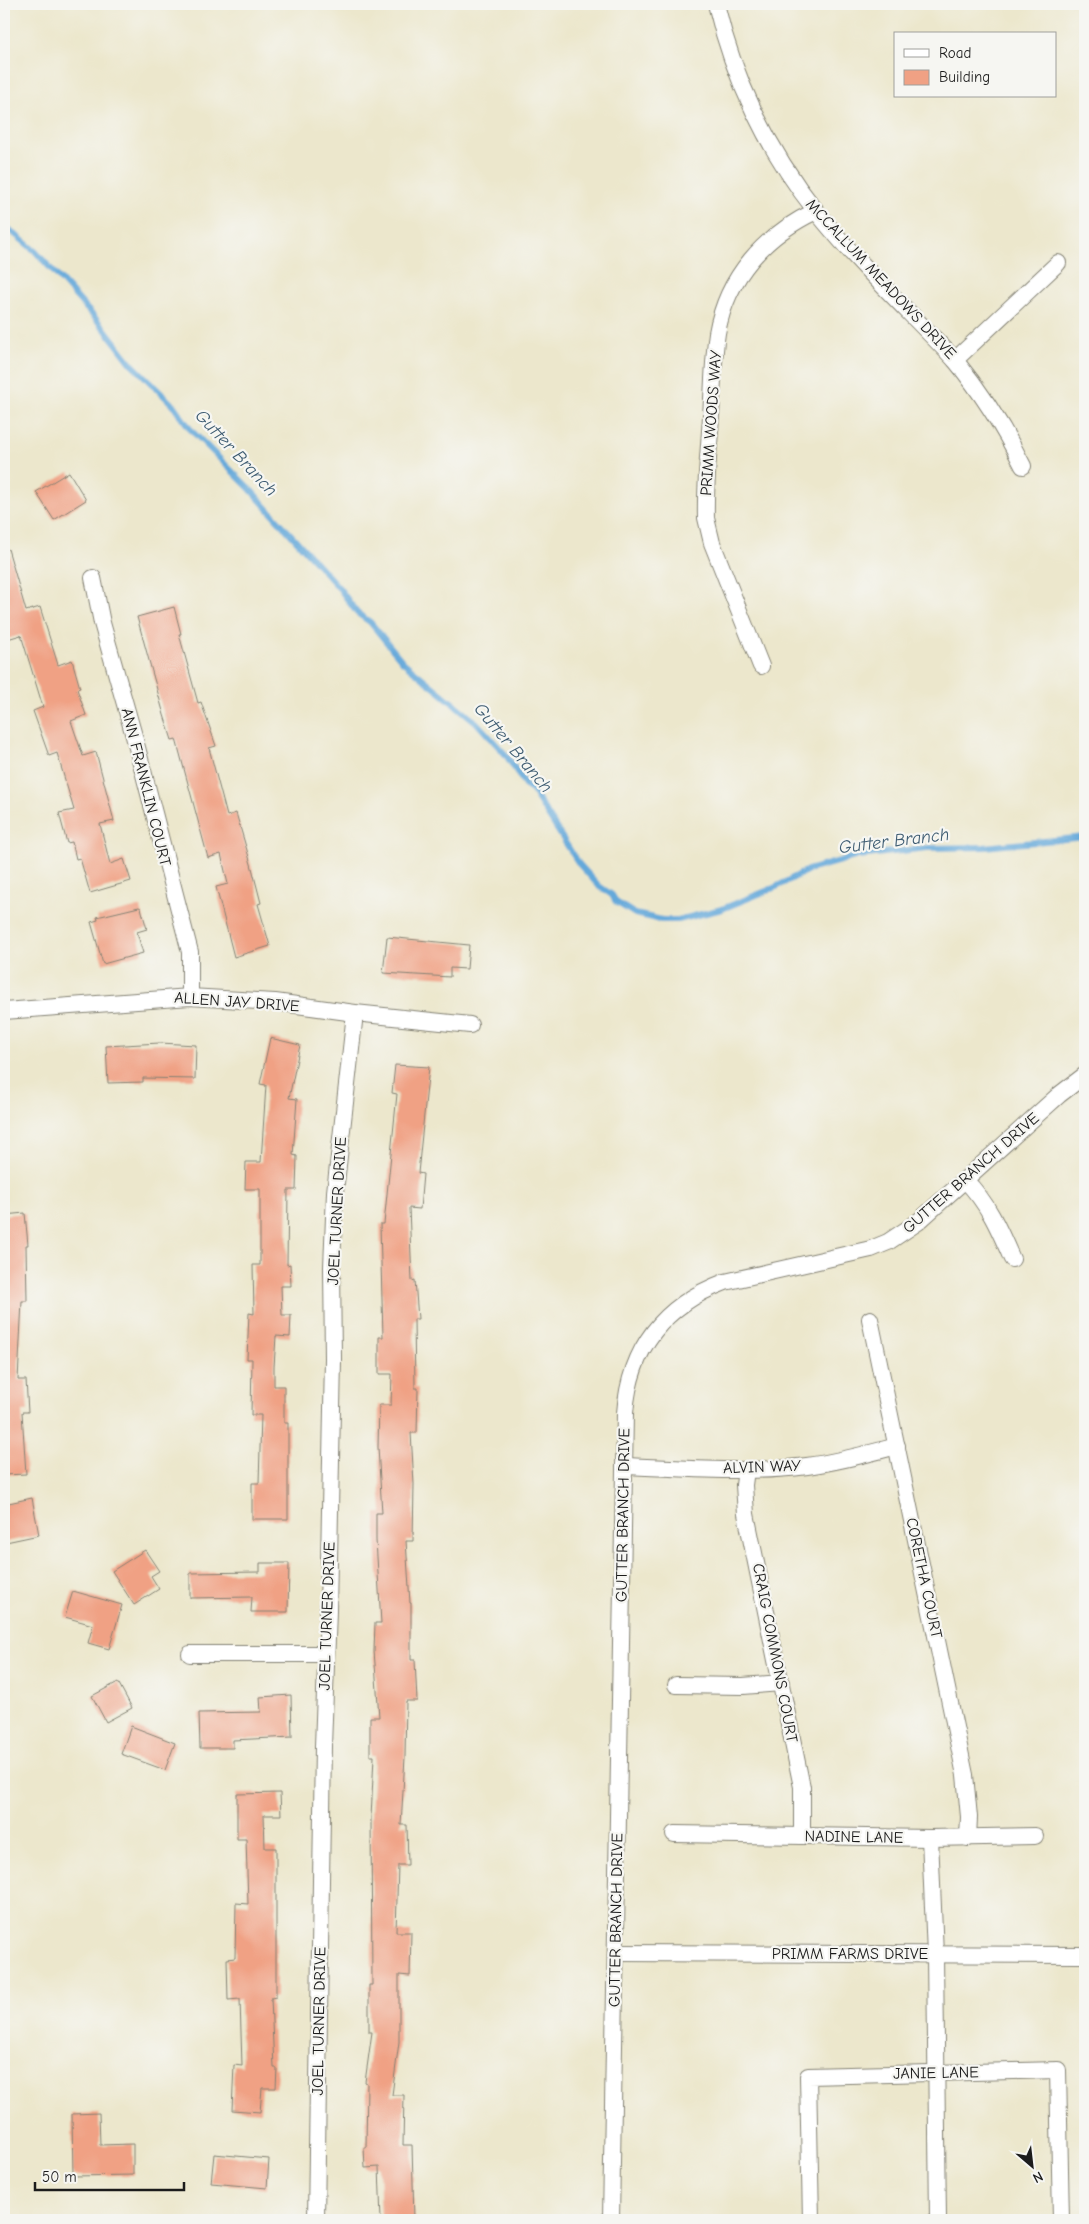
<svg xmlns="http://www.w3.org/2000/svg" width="1089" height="2224" viewBox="0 0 1089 2224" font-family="'Comic Neue',sans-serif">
  <rect width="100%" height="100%" fill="#f6f6f2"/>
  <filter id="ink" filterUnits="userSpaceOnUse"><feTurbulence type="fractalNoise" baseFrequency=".02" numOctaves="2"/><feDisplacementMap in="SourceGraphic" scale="10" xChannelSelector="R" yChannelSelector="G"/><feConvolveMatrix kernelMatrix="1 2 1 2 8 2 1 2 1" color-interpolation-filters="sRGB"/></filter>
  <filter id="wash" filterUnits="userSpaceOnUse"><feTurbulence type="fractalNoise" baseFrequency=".0096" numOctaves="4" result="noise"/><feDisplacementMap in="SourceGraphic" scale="20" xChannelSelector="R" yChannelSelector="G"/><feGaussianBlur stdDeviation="1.12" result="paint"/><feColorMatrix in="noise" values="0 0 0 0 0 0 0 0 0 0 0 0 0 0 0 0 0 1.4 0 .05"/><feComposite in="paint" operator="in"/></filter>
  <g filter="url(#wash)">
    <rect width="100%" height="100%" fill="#ece7cc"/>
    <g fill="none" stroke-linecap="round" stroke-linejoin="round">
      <path stroke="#65a9da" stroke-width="6" d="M4,225l31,26 69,77 27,35 43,43 17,24 59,59 90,100 17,24 13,9 33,40 73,60 30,33 20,31 6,4 47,74 20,22 13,9 4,7 19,12 27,6h16l44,-11 54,-22 32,-17 50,-14 69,-8 57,-1 101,-10"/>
    </g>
    <g id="blocks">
      <g fill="#f0a184">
        <path d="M69,472l17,28 -32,20 -18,-28z"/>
        <path d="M8,549l18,62 14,-4 18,58 14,-5 8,28 -3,1 9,26 -15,6 12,35 13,-4 10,38 8,31 -14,3 10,40 14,-5 7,22 -41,12 -10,-35 -4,1 -4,-17 -5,1 -8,-30 15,-3 -17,-57 -8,3 -16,-45 10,-4 -22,-72 -17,5v-90z"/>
        <path d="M174,607l7,27h-2l19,69 3,-1 15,44 -7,2 18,68 9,-3 15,51 10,39 -3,1 12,42 -36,11 -18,-70 12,-3 -7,-30 -13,4 -32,-119 -4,1 -8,-25 -27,-98z"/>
        <path d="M139,907l2,1 6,21 -10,3 6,21 -40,11 -12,-42 7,-2 -1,-3z"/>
        <path d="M387,937l82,8 -2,24 -17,-1v9l-67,-4z"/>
        <path d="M270,1038l30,7 -11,53 8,1 -4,56 4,1 -1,34h-8l-1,75 3,-1 1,22h-10l1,29h9l-1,22 -14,-1 -2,31v19h10v37h4v96h-36v-36h7l2,-68h-10l1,-56h-5l2,-46 5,1 -1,-49h7v-76h-15l1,-27h15l5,-77 -6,-1z"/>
        <path d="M160,1043l36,2 -1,34 -52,-1v4l-35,1 -2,-37z"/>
        <path d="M395,1065l34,2 -11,106 5,1 -3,35 -11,-1 3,73 3,-1 3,39h-4l1,69h3l-1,45h-6l3,51 -1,57h-7l4,62h1v57h4l2,41h-11l-1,56 -4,68h6l1,40h-10l-2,67h15l-1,44 -11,-1v67l-7,53h12l-1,50h9l2,75h-33l-2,-53 -14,1 -1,-21h2l1,-64 -2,-1 7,-50h-3v-47h3l-1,-167 3,-62h-4v-39h9l-5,-66 1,-28h6l-5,-83v-27h6l-4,-66 1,-42h12l1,-31h-13v-37h4l-3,-113h4l13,-130 -5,-1z"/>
        <path d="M25,1213l3,32h-2l1,56h-5l-4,79h8l2,32h-6l4,62 -22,1v-260z"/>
        <path d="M32,1498l7,37 -33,7 -2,-13v-25z"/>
        <path d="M145,1550l14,21 -8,5 8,13 -25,16 -22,-34z"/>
        <path d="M260,1563h29l-1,49h-37l1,-15 -62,1v-25l70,-1z"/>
        <path d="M73,1591l49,14 -13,44 -21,-6 5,-18 -28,-8z"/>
        <path d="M118,1682l14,26 -26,14 -14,-26z"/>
        <path d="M291,1695l1,42 -59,3v8h-33l-1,-35 62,-1 -1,-15z"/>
        <path d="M131,1726l44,17 -10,27 -44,-16z"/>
        <path d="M280,1793l1,22h-17l1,33h11v149l-5,1 3,70h3l-1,20h-14l-2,24 -28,-2 2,-45 8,1 -2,-67 -12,1 -1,-41 8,-1 1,-55 12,1 -2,-65h-9v-45z"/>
        <path d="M99,2113l1,32 33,-1v31l-60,1 -1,-62z"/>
        <path d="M214,2154l55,5 -2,29 -56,-5z"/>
      </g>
    </g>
  </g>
  <g filter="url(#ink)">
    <use href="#blocks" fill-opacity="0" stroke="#848274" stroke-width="1"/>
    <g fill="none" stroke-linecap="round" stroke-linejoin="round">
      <defs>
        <g id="minor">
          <path d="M716,4c17,73 52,147 100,207 42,53 93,100 139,149 27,33 49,68 68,106"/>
          <path d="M955,360l103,-97"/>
          <path d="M93,578l9,45 32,113 56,216v45"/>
          <path d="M761,666l-49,-123 -6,-25c-1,-34 3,-68 5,-102 2,-28 2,-56 6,-83 10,-57 48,-98 99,-122"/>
          <path d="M4,1011l186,-14 85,5 80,11 115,12"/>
          <path d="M965,1180c23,23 34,49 47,79"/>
          <path d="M870,1319l95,456 4,42 -1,21"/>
          <path d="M624,1466c61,2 123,8 183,0 31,-4 60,-12 90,-20"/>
          <path d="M746,1470l-2,15 2,29 56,273v49"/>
          <path d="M190,1654h136"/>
          <path d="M676,1685l67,1 38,-3"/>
          <path d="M674,1834l256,4 105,-2"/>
          <path d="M930,1838l5,116 3,266"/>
          <path d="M616,1953l469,2"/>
          <path d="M316,2220l7,-474 5,-135 5,-252 -1,-92 3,-75 20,-179"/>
          <path d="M611,2220l14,-807c5,-66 39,-108 100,-131l146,-33 17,-7 30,-20 141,-127 26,-20"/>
          <path d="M811,2220l-3,-144 250,-6 3,150"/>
        </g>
      </defs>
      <use href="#minor" stroke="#848274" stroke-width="18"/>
      <use href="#minor" stroke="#fff" stroke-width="16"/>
    </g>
  </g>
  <g text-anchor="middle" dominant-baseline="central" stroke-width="4.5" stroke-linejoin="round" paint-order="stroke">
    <g font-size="16" fill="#1c1c1c" stroke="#f6f6f2">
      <text transform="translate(881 279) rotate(47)">MCCALLUM MEADOWS DRIVE</text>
      <text transform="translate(711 423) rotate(-86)">PRIMM WOODS WAY</text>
      <text transform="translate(146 787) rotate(76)">ANN FRANKLIN COURT</text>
      <text transform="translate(237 1002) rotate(4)">ALLEN JAY DRIVE</text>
      <text transform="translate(971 1173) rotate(-41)">GUTTER BRANCH DRIVE</text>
      <text transform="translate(337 1211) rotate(-87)">JOEL TURNER DRIVE</text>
      <text transform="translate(762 1467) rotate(-2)">ALVIN WAY</text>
      <text transform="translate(623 1515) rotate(-89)">GUTTER BRANCH DRIVE</text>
      <text transform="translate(924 1578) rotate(78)">CORETHA COURT</text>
      <text transform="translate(327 1616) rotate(-88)">JOEL TURNER DRIVE</text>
      <text transform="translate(775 1653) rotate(79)">CRAIG COMMONS COURT</text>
      <text transform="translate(854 1837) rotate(1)">NADINE LANE</text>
      <text transform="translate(616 1920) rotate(-89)">GUTTER BRANCH DRIVE</text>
      <text x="850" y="1954">PRIMM FARMS DRIVE</text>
      <text transform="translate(319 2021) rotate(-89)">JOEL TURNER DRIVE</text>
      <text transform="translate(936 2073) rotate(-1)">JANIE LANE</text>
    </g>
    <g font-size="18" font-style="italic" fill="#3d5b71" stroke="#f6f6f2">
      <text transform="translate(236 453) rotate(47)">Gutter Branch</text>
      <text transform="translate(513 748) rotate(50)">Gutter Branch</text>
      <text transform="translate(894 841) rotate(-7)">Gutter Branch</text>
    </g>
  </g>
  <rect width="1089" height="2224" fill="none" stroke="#f6f6f2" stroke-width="20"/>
  <rect x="894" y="32" width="162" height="65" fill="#f6f6f2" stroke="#9f9f9c"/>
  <rect x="904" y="49" width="25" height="8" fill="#ffffff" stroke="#9f9f9c"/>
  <text x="939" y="58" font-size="15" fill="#1c1c1c">Road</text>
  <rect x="904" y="70" width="25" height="15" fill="#f0a184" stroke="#9f9f9c"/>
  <text x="939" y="82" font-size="15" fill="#1c1c1c">Building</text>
  <g transform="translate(1032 2166) rotate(152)" stroke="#f6f6f2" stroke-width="4" paint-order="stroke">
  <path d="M0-4L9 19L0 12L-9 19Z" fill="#1c1c1c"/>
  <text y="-8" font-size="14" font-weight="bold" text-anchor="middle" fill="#1c1c1c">N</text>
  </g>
  <path d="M35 2182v8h149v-8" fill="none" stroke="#1c1c1c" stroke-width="2.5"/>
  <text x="42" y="2182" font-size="15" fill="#1c1c1c" stroke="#f6f6f2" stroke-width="4" paint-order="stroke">50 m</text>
</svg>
